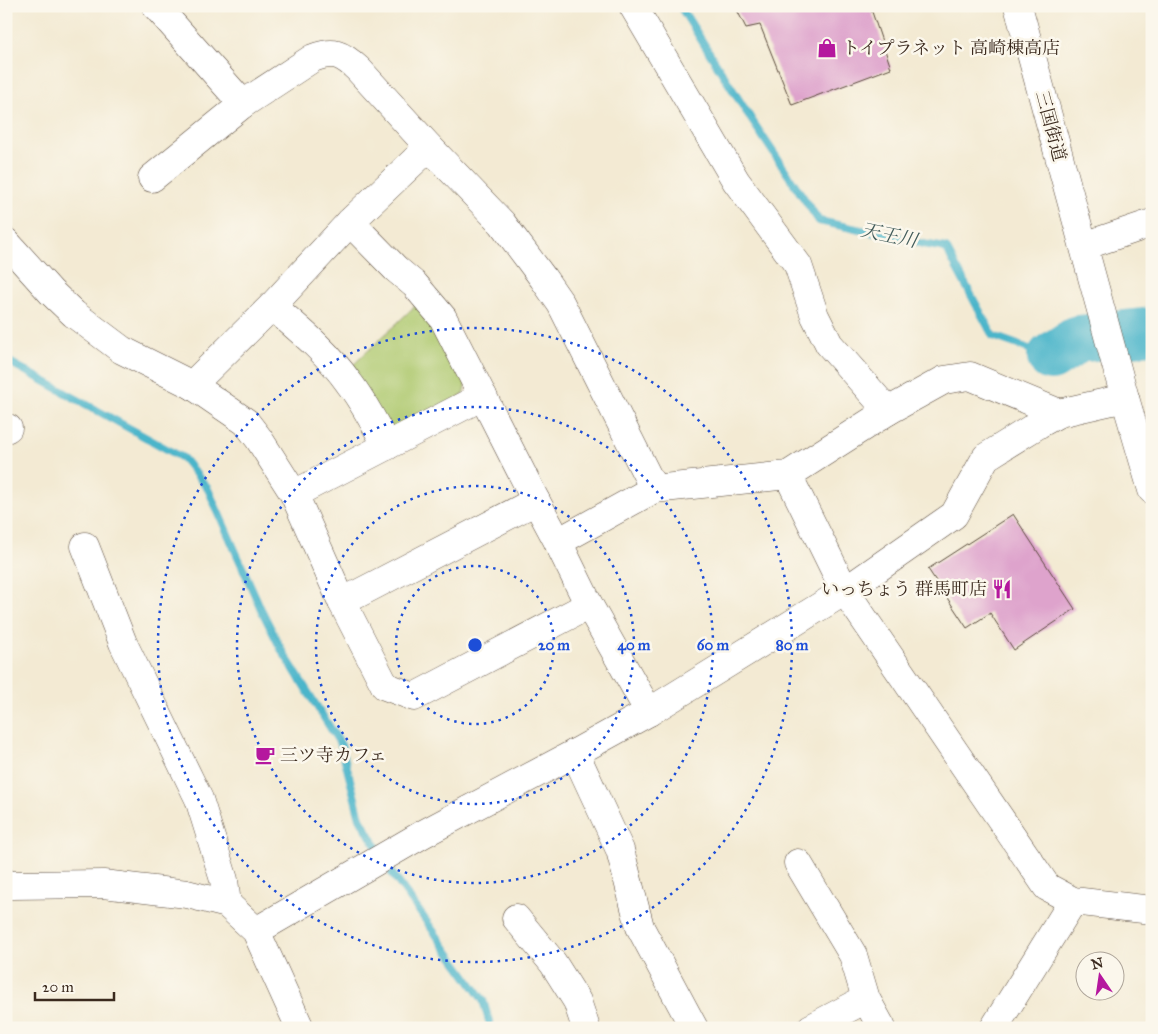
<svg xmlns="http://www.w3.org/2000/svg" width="1158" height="1034" viewBox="0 0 1158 1034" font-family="'IM FELL Great Primer','Noto Serif JP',serif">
  <rect width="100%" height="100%" fill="#fbf7ec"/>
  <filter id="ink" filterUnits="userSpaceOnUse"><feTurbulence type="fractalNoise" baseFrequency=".02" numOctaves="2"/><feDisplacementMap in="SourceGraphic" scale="10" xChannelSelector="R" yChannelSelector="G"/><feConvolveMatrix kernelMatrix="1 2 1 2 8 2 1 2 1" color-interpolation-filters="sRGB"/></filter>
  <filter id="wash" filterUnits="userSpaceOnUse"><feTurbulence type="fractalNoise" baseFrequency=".0096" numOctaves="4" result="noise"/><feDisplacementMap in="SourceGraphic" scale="20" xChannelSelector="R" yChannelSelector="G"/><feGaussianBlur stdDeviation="1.12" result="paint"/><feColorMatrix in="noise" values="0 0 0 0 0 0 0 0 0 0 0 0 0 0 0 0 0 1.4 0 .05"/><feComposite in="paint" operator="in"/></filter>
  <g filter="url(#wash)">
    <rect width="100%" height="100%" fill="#f3ead3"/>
    <path fill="#afc96f" stroke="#757a46" d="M418,303l48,79 -3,13 -66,34 -11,-4 -35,-58z"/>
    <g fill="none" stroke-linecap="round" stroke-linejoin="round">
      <g stroke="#4cb5ca" stroke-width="8">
        <path d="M680,6l71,113 68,102 56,12 20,3 28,8 23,4 47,88 58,21"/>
        <path d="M6,360l177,98 25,31 53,120 20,40 60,96 19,73 31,54 92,128 8,28"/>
      </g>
      <path stroke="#4cb5ca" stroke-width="48" d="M1051,357l27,-18 74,-8"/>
    </g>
    <g id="blocks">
      <g fill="#dea3cc">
        <path d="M735,6h135l21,62 -99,37 -32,-80 -14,3z"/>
        <path d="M1013,514l62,95 -61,41 -24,-37 -23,15 -39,-59z"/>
      </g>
    </g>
  </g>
  <g filter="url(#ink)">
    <use href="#blocks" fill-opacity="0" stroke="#574739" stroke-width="1"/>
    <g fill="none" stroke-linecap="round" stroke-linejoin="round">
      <defs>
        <g id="street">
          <path d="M156,6l87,98"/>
          <path d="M633,6l103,175 62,84 17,51 14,28 59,67"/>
          <path d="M152,178l91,-74 70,-46c21,-8 29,-4 45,11l71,78 73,76 41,55 18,26 93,185"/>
          <path d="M350,222l46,47 19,16 28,33 93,183 22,41 31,63 60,107"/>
          <path d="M6,242l45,50 23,22 48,36 70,35 54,37 13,17 35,55 48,108 43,84 29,11 175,-92"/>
          <path d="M1084,246l68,-23"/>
          <path d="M272,306c28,24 56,47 77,77 15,19 26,42 38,63"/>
          <path d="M192,385l80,-79 78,-84 79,-75"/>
          <path d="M6,429l2,-1"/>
          <path d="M788,475l57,116 202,296 26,14 79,9"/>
          <path d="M294,494l189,-98"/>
          <path d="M558,542l96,-53 134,-14 100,-64 56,-31 26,-4 89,37"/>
          <path d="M85,546l38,97 76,156 25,81 3,24"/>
          <path d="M342,602l194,-101"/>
          <path d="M575,753l45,97 20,77 54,101"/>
          <path d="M798,863l55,92 13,44 16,29"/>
          <path d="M6,883l5,2 92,-1 84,10 40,10 29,27 44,97"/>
          <path d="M516,918l37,45 24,38 9,27"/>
          <path d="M256,931l167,-97 152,-81 74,-41 196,-121 109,-76 32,-58 53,-33 20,-11 66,-15"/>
          <path d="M811,1028l55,-29"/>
          <path d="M994,1028l79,-127"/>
        </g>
        <path id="primary" d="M1018,6l107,392 27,92"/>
      </defs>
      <use href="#street" stroke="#574739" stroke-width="29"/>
      <use href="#primary" stroke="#574739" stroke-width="29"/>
      <use href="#street" stroke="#fff" stroke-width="28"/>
      <use href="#primary" stroke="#fff" stroke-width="28"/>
    </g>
  </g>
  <g fill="none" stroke="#1d4ed8" stroke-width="2.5" stroke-dasharray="2.5 5">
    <circle cx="475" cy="645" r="79"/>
    <circle cx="475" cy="645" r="159"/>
    <circle cx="475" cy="645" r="238"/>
    <circle cx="475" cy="645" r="317"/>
  </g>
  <defs>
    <symbol id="shop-bare" viewBox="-9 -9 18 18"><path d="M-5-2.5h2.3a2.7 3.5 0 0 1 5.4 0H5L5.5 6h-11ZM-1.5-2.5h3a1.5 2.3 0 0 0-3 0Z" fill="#b5179e" stroke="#fbf7ec" stroke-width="2.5" paint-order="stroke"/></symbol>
    <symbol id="restaurant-bare" viewBox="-9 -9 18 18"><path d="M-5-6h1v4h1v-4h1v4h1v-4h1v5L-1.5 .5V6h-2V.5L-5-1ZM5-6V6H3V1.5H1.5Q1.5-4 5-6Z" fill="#b5179e" stroke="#fbf7ec" stroke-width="2.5" paint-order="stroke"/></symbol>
    <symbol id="cafe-bare" viewBox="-9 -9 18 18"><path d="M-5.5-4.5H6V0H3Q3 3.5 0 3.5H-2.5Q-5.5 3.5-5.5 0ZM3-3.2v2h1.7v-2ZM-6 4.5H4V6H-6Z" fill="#b5179e" stroke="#fbf7ec" stroke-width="2.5" paint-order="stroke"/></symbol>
  </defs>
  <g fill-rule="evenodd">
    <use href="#shop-bare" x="813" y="34" width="28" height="28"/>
    <use href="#restaurant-bare" x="988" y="575" width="28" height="28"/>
    <use href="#cafe-bare" x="251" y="741" width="28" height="28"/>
  </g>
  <g text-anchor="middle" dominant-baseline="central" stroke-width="5" stroke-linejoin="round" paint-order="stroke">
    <g font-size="18" fill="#3b2a1e" stroke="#fbf7ec" text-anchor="start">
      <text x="842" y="48">トイプラネット 高崎棟高店</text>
      <text x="987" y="589" text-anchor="end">いっちょう 群馬町店</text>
      <text x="280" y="755">三ツ寺カフェ</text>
    </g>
    <g font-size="18" fill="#3b2a1e" stroke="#fbf7ec">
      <text transform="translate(1051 126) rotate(75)">三国街道</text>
    </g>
    <g font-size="19" font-style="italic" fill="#415b5a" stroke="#fbf7ec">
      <text transform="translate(889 235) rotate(12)">天王川</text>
    </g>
  </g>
  <circle cx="475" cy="645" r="8" fill="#1d4ed8" stroke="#fbf7ec" stroke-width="2.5"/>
  <g font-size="15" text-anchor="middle" font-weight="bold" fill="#1d4ed8" stroke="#fbf7ec" stroke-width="5" stroke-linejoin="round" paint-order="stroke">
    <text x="554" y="650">20 m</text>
    <text x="634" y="650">40 m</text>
    <text x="713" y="650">60 m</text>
    <text x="792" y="650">80 m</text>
  </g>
  <rect width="1158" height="1034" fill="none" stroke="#fbf7ec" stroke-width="25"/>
  <g transform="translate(1100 976) rotate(347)"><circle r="24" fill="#fbf7ec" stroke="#aea59a"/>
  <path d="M0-4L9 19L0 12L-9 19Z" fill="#b5179e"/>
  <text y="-8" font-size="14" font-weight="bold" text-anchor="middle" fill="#3b2a1e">N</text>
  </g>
  <path d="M35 992v8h79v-8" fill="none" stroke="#3b2a1e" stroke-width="2.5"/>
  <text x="42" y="992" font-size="15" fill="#3b2a1e" stroke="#fbf7ec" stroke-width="4" paint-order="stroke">20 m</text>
</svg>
